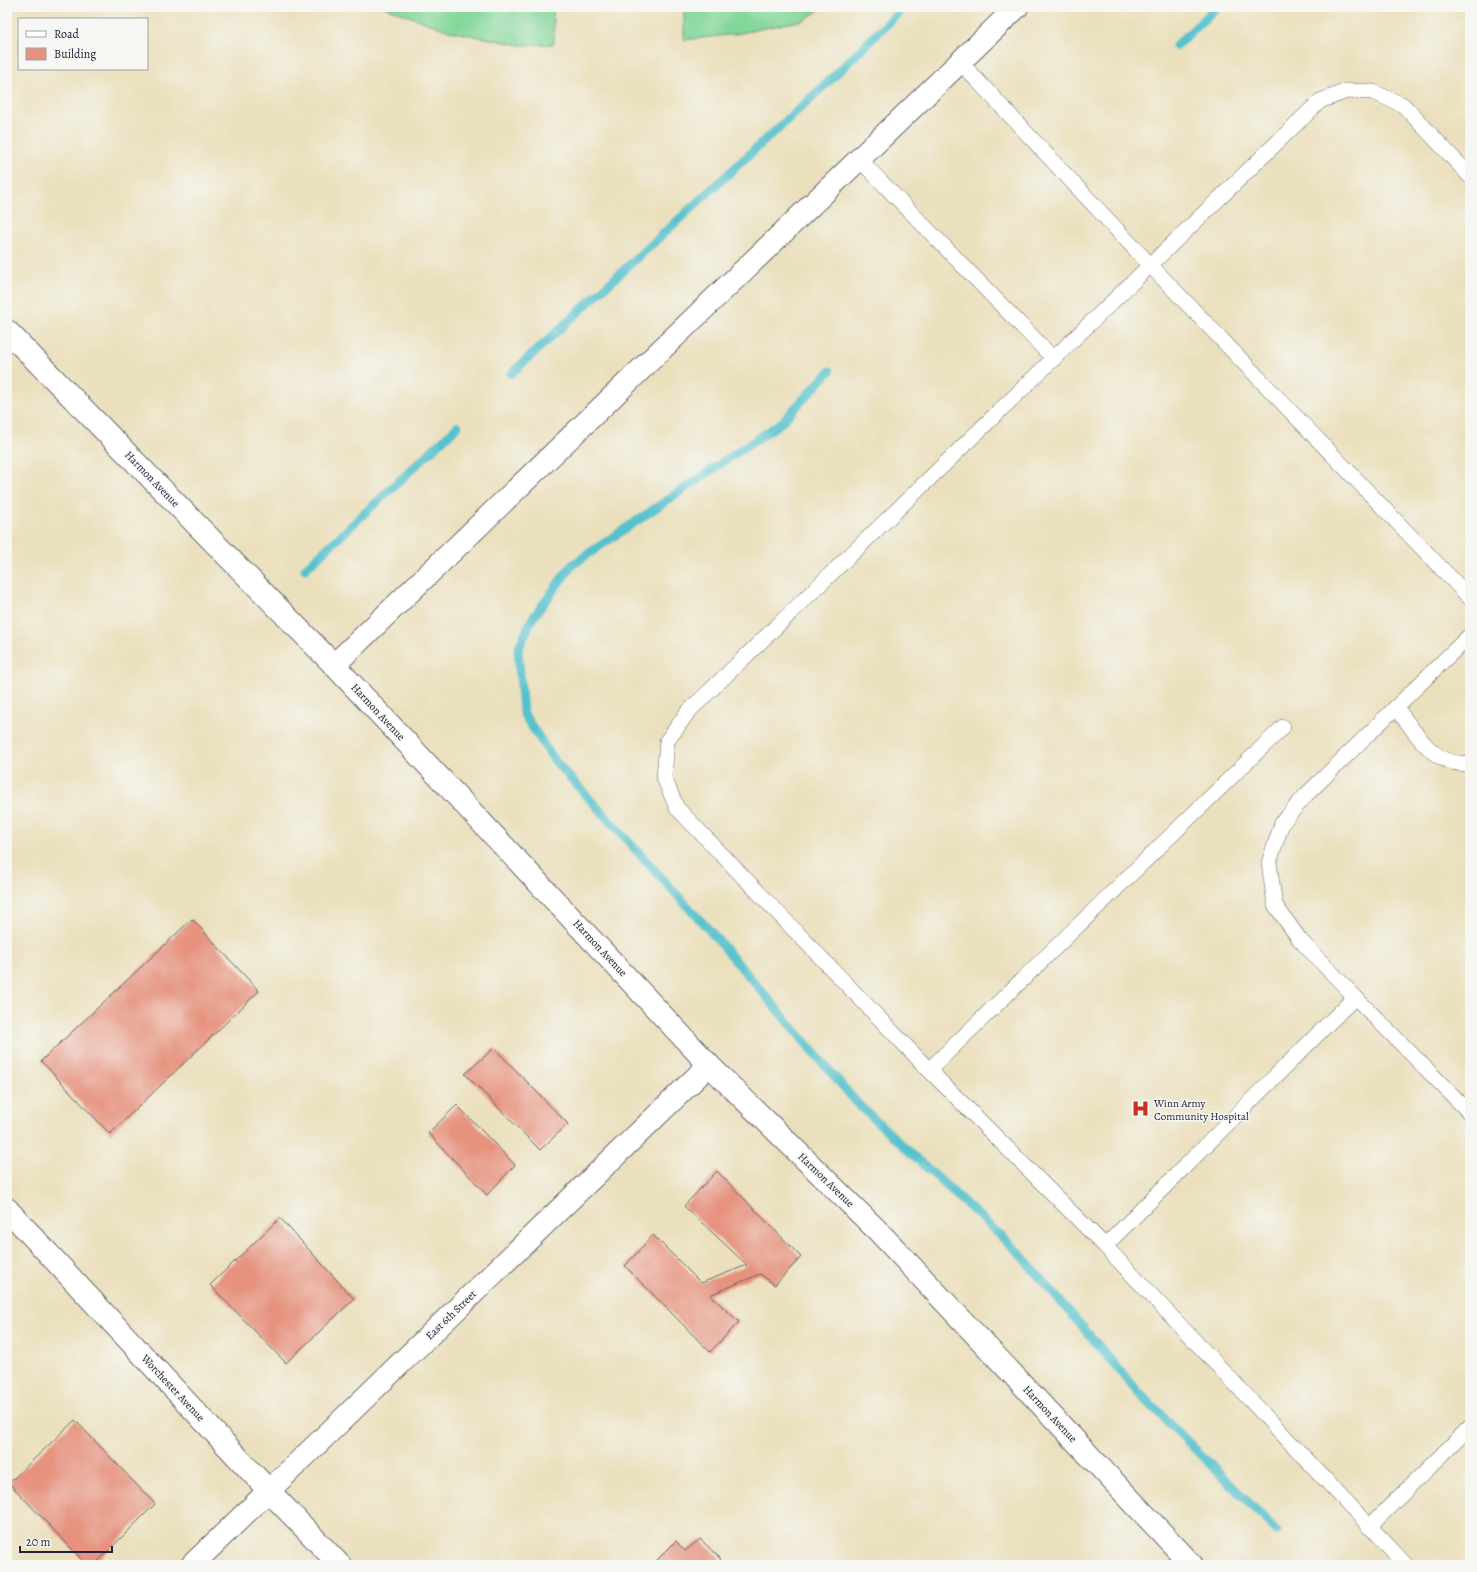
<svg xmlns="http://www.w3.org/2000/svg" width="1477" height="1572" viewBox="0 0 1477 1572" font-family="Alegreya,serif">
  <rect width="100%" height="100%" fill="#f6f6f2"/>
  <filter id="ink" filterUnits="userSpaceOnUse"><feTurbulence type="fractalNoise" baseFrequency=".025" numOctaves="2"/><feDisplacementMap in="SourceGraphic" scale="8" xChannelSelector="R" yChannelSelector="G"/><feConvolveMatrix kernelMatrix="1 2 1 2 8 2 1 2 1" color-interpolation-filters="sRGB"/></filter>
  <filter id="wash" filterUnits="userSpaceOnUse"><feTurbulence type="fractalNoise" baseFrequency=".012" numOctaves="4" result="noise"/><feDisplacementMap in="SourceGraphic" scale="16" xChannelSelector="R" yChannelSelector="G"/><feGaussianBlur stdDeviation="0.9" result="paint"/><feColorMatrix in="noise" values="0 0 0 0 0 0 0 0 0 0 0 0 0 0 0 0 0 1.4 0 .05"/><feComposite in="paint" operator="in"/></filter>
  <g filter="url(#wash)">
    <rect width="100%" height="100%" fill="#ebe0bd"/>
    <g fill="#83d79a" stroke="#527c6a">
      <path d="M384,7h169l1,37 -34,1 -71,-14z"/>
      <path d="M684,7h139l-19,13 -68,14 -52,6z"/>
    </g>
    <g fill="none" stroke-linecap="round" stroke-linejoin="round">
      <g stroke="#54c1cc" stroke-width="9">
        <path d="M1176,46l41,-39"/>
        <path d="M830,371l-48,51 -210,143 -40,54 -14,30 5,64 31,47 157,172 147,172 160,148 122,142 137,137"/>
        <path d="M511,374l315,-290 78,-77"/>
        <path d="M305,569l153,-143"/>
      </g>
    </g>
    <g id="blocks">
      <g fill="#e6927e">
        <path d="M192,919l67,72 -149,143 -69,-73z"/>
        <path d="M494,1048l74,76 -28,26 -75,-76z"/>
        <path d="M457,1105l58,60 -28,30 -59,-62z"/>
        <path d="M717,1171l84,86 -26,28 -15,-11 -50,21 29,27 -29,30 -85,-86 28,-31 48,48 46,-18 -63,-59z"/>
        <path d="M280,1218l74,81 -68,64 -76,-78z"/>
        <path d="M75,1420l80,84 -61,61h-7l-78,-82z"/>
        <path d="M700,1539l21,20 -6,6h-63l24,-24 9,10z"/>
      </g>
    </g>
  </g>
  <g filter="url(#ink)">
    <use href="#blocks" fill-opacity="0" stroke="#686468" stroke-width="1"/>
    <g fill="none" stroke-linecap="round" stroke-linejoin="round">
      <defs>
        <g id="service">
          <path d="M960,62l190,203 320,333"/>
          <path d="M859,159l195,200"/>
          <path d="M1396,707c18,24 39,62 74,56"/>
          <path d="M1355,997l-55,-57 -25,-35 -6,-42 13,-40 24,-28 164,-160"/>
          <path d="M929,1070l354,-343"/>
          <path d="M1105,1246l-176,-176 -252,-262 -13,-30 3,-37 21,-29 632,-611 27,-10 26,1 30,13 67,71"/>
          <path d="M1369,1527l101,-100"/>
          <path d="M1406,1565l-301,-319 250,-249 115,116"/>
        </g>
        <g id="minor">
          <path d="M7,331l327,334 375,400 171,168 312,332"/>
          <path d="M334,665l683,-658"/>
          <path d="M7,1209l262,282 71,74"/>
          <path d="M192,1565l517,-500"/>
        </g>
      </defs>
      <use href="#service" stroke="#686468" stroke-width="16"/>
      <use href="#minor" stroke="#686468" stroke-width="24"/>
      <use href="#service" stroke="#fff" stroke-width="15"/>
      <use href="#minor" stroke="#fff" stroke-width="22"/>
    </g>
  </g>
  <defs>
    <symbol id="hospital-bare" viewBox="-9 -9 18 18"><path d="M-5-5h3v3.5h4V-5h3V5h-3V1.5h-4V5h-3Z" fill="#c8321e" stroke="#f6f6f2" stroke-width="2.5" paint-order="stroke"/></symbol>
  </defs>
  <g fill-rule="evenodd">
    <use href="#hospital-bare" x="1128" y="1096" width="25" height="25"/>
  </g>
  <g text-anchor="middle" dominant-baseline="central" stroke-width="3" stroke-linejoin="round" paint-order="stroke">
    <g font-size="11" fill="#22223b" stroke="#f6f6f2">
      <text transform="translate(152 479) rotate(46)">Harmon Avenue</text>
      <text transform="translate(378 712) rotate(47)">Harmon Avenue</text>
      <text transform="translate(600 948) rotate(47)">Harmon Avenue</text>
      <text transform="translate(826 1180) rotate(44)">Harmon Avenue</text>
      <text transform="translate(451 1315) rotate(-44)">East 6th Street</text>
      <text transform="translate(173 1388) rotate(47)">Worchester Avenue</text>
      <text transform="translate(1050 1414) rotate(47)">Harmon Avenue</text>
    </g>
    <g font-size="11" fill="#22223b" stroke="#f6f6f2" text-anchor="start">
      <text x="1154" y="1103">Winn Army<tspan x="1154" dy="13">Community Hospital</tspan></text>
    </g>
  </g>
  <rect width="1477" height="1572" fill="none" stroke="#f6f6f2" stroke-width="24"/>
  <rect x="18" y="18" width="130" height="52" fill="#f6f6f2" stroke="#a1a1a9"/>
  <rect x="26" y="31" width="20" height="6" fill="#ffffff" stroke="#a1a1a9"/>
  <text x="54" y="38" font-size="12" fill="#22223b">Road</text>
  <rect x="26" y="48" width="20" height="12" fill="#e6927e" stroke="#a1a1a9"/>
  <text x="54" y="58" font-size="12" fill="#22223b">Building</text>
  <path d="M20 1546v6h92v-6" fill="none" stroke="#22223b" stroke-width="2"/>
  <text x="26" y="1546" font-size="12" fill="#22223b" stroke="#f6f6f2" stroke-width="3" paint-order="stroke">20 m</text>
</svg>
